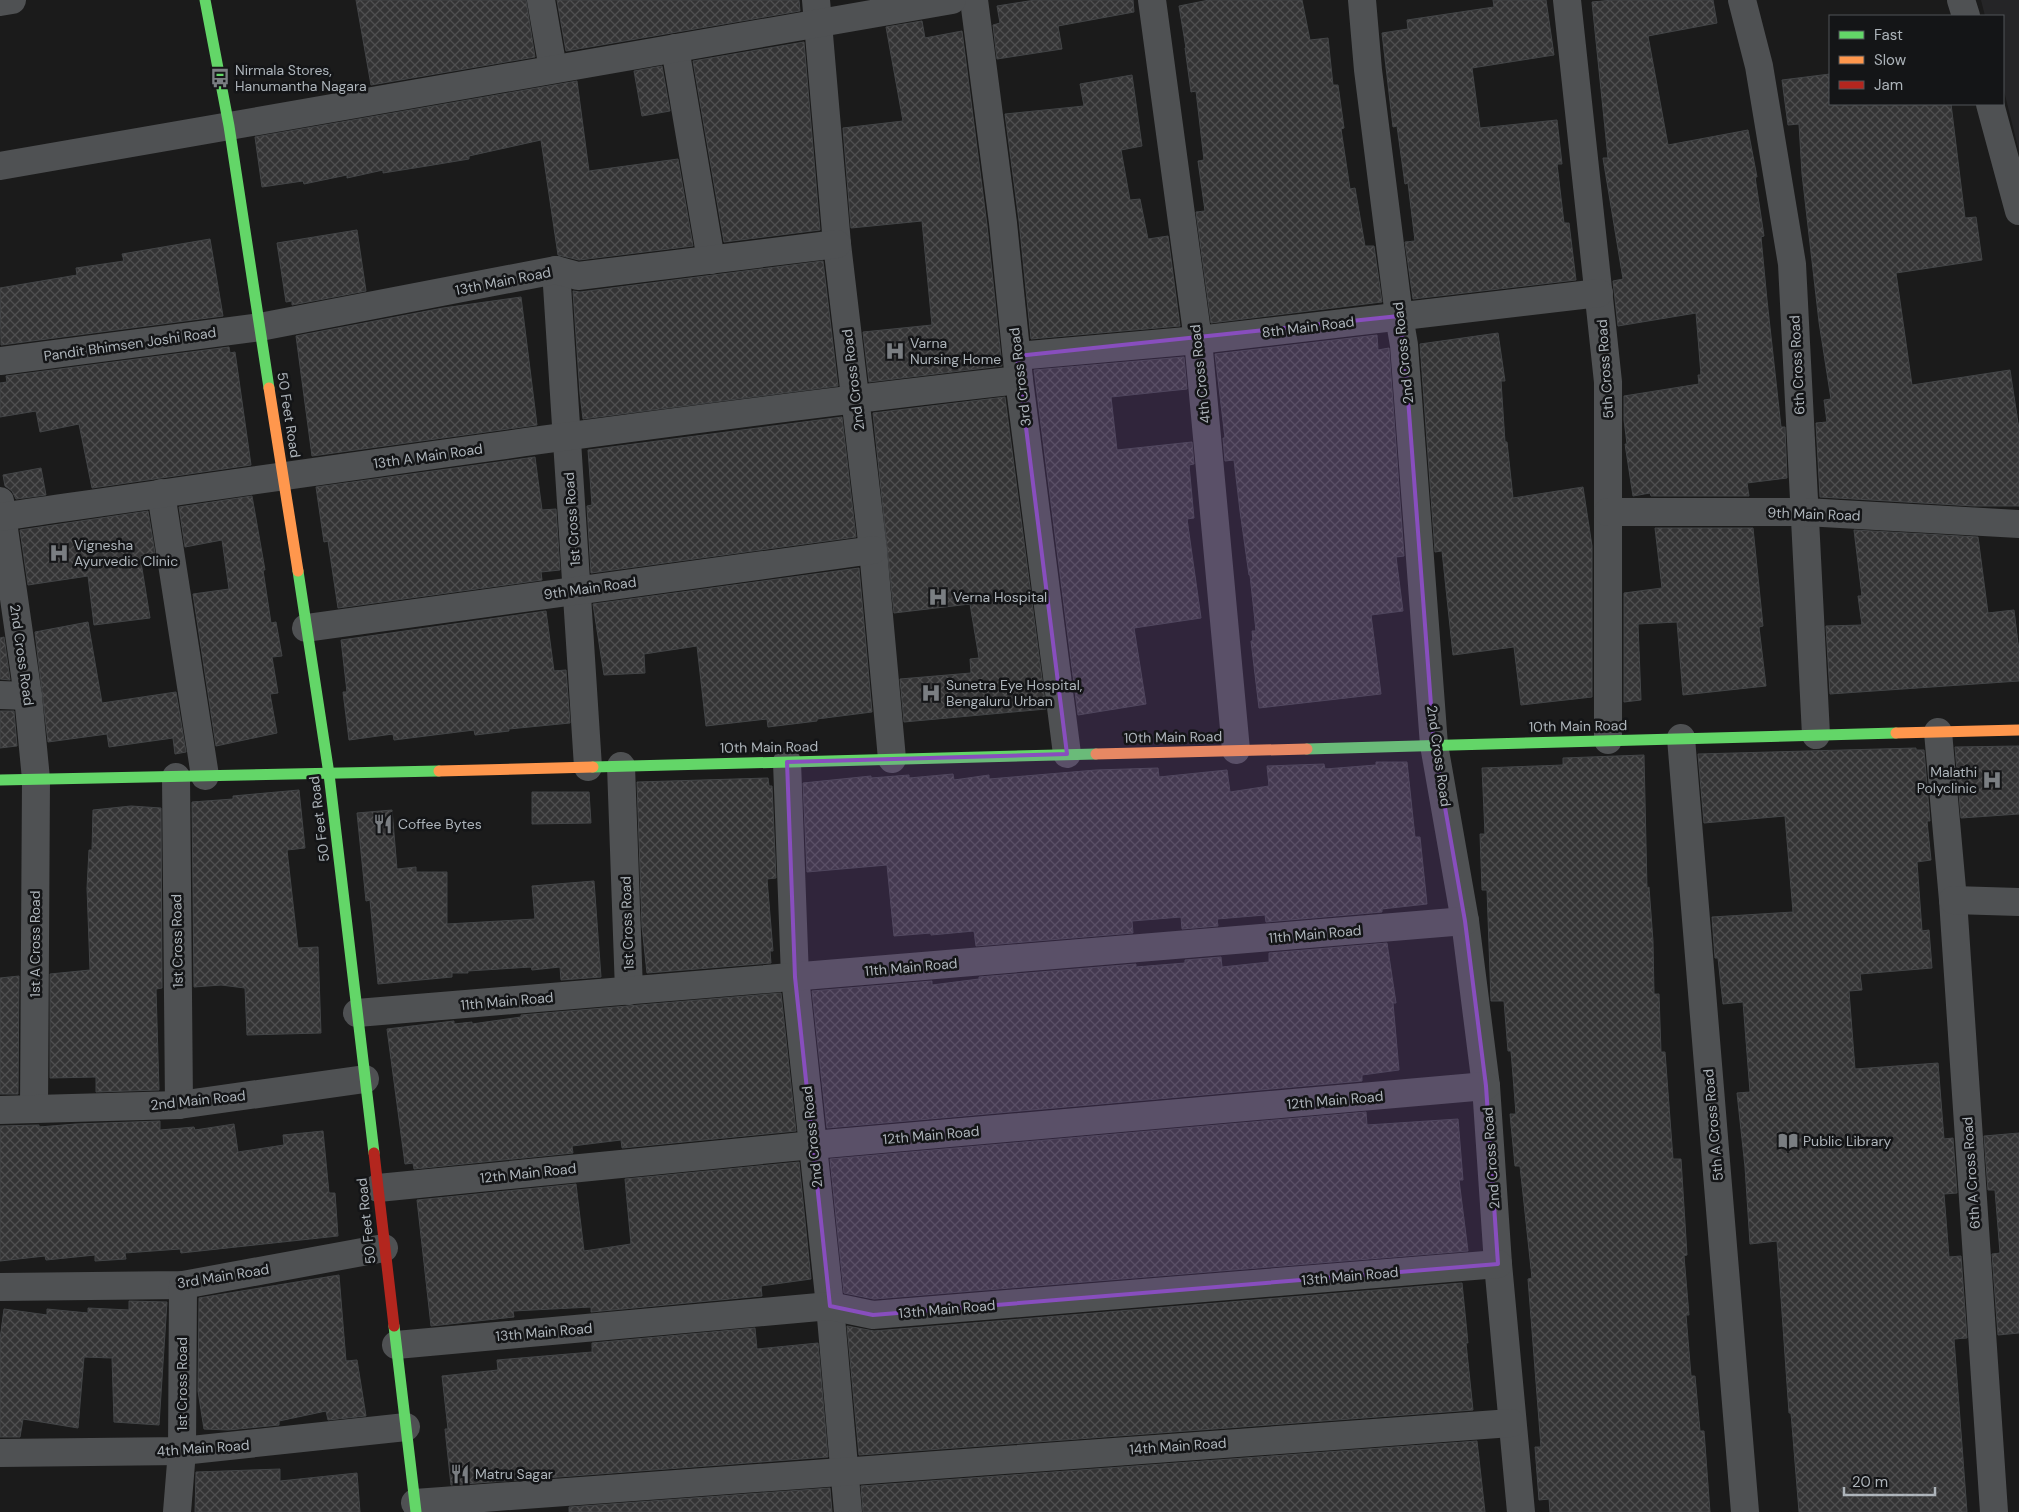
<svg xmlns="http://www.w3.org/2000/svg" width="2019" height="1512" viewBox="0 0 2019 1512" font-family="'DM Sans',sans-serif">
  <defs>
    <pattern id="building-cross-hatch" width="8" height="8" patternUnits="userSpaceOnUse" patternTransform="scale(1.25)"><rect width="8" height="8" fill="#343435"/><path d="M0 0l8 8M0 8l8-8" fill="none" stroke="#4f4f50"/></pattern>
  </defs>
  <rect width="100%" height="100%" fill="#1b1b1b"/>
  <path fill="#252527" d="M1981,0h38v151l-16,-64v-71h-18z"/>
  <g fill="url(#building-cross-hatch)" stroke="#434547">
    <path d="M356,0h170l9,57 -164,28z"/>
    <path d="M557,0h242l1,11 -234,40z"/>
    <path d="M1035,0h98l1,12 -76,14 4,23 -65,10 -4,-34 7,-2 -3,-17z"/>
    <path d="M1209,0h93l8,40 18,-2 5,47h5l6,43 -3,1 9,60 5,-1 10,58h9l8,56 -171,21 -15,-111 9,-1 -7,-50 6,-1 -8,-69 -5,1 -6,-44h1l-7,-42z"/>
    <path d="M1493,0h53l8,55 -82,13 8,60 77,-8 5,44h-5l7,59h5l7,57 -163,19 -8,-57 10,-1 -7,-58 -3,1 -8,-58 -4,1 -11,-94 26,-4 -1,-9 87,-13z"/>
    <path d="M1613,0h100l4,23 -69,13 20,109 80,-15 9,47h-2l9,59 -3,1 6,63 14,127h4l2,51 -40,5 2,13h-98l-1,-3 -17,3 -8,-52h2l-3,-24v-24l75,-12 -1,-9h3l-5,-62 -78,13 -5,-45 10,-2 -20,-121h5l-16,-156z"/>
    <path d="M922,21l3,17 37,-7 25,194 15,141 -133,16 -6,-50 69,-7 -10,-104 -71,7 -8,-100 60,-7 -17,-94z"/>
    <path d="M804,42l16,188 -96,12 -31,-181z"/>
    <path d="M662,66l8,45 -28,5 -8,-45z"/>
    <path d="M1830,74v30h121l14,114 11,-1 6,43 -86,13 16,112 98,-15 9,59v77h-45l-154,-9 -4,-74 11,-1 -3,-22 7,-1 -12,-77 -17,-148 -3,-50 -11,1 -6,-45z"/>
    <path d="M1132,75l10,71 -21,4 9,50 10,-1 8,40 20,-3 12,90 -149,13 -12,-118 -14,-107 79,-8 -4,-22z"/>
    <path d="M577,81l12,90 89,-12 15,87 -114,14 -21,-5 -17,-115 -72,16v3l-42,7 -44,7v-3l-36,8v-3l-43,9 -1,-3 -41,6 -7,-50z"/>
    <path d="M357,230l9,61 -74,14v-4l-6,1 -9,-59z"/>
    <path d="M210,239l13,77 -222,29 -1,-57 77,-13 -1,-7 48,-7 -2,-7z"/>
    <path d="M823,261l15,125 -255,33 -3,-25 -7,-103 7,1z"/>
    <path d="M521,297l16,128 -225,31 -16,-120 147,-28z"/>
    <path d="M1498,333l7,48h-4l4,61h2l6,56 70,-11 9,59v151l-71,8 -7,-58 -61,8 -11,-104 -7,1 -15,-208z"/>
    <path d="M1377,335l1,15 11,-2 15,208 -8,1 7,54 -32,4 10,79 -122,14 -8,-67h2l-1,-10h4l-6,-56h-1l-9,-64 -6,-51 -9,1 -2,-23h2l-10,-84z"/>
    <path d="M229,347l1,6 5,-1 16,113 -159,23 -13,-64 -39,8 -4,-21 -36,6v-34l7,-1 -1,-6z"/>
    <path d="M1184,357l3,32 -76,8 6,53 75,-8 2,22 -5,1 5,53 -7,1 14,99 -67,10 12,76 -68,11 -44,-345z"/>
    <path d="M1005,397l41,312 -142,13 -4,-43 71,-6 -1,-14 9,-1 -9,-54 -76,9 -21,-200z"/>
    <path d="M842,417l14,120 -265,36 -4,-67 5,-1 -4,-55z"/>
    <path d="M535,457l7,53 14,-1 4,61 -19,2 1,8 -204,28 -10,-67 -4,1 -8,-55z"/>
    <path d="M41,468l5,27 -30,4 -4,-8 -7,-5 -2,-11z"/>
    <path d="M252,496l13,74h-2l8,53 5,-1 6,34 -10,1 6,36 -8,1 7,39 -61,13 -23,-152 36,-5 -7,-49 -37,7 -6,-40z"/>
    <path d="M148,511l7,42 -15,3 10,62 -56,7 -6,-49 -60,9 -8,-55z"/>
    <path d="M1655,528h98l10,98 -4,1 7,59 -83,9 -6,-73 -39,2 3,76 -17,2v-109l38,-5z"/>
    <path d="M1854,530l124,7 10,76 26,-3 5,41v30l-189,13 -4,-68 36,-1 -4,-29h4z"/>
    <path d="M859,568l13,144 -55,7v2l-49,6 -1,-8 -61,7 -9,-80 -53,8 1,19 -41,2 -11,-71z"/>
    <path d="M546,611l8,60 12,-1 4,53 -61,6v2l-34,4 -1,-5 -80,10 -1,-6 -44,6 -6,-48h4l-6,-52z"/>
    <path d="M88,622l14,81 74,-11 10,60 -11,2 -2,-16 -64,9 -2,-13 -59,8 -13,-110z"/>
    <path d="M4,637l6,43 -10,-1v-41z"/>
    <path d="M0,711h14l3,35 -17,2z"/>
    <path d="M2019,746v68l-58,4 -6,-71z"/>
    <path d="M1916,748v2h8l6,71h-3l4,39 -14,2 5,69 7,-1 3,38 -72,6 2,16 -13,1 6,78 83,-6 6,76 9,-1 4,55 -13,1 5,63 12,-1 6,82 -13,1 13,173h-168l-8,-99h-2l-12,-172 -27,3 -5,-77 -8,-74 13,-1 -7,-90 -20,2 -5,-46h-3l-3,-41 81,-5 -8,-96 -81,7 -6,-69z"/>
    <path d="M1644,755l3,133 2,-1 4,54 1,53h5l2,58h4l8,107h8l6,96 -3,1 5,59h-3l5,61h4l5,55h4l6,81h-160l-1,-13 -10,1 -4,-53h6l-13,-168 4,-1 -12,-112h-5l-5,-52h6l-5,-63h-3l-4,-50h-13l-4,-111h-5l-2,-56h5l-3,-66 81,-3v-7z"/>
    <path d="M1376,762h31l8,75h5l7,67 -45,5v3l-116,10 -1,-7 -48,4 1,7 -36,3 -1,-12 -49,4 1,12 -157,13 -2,-15 -43,4v-2l-37,3 -7,-71 -80,7 -4,-89 68,-7v2l38,-3v3l44,-4 1,6 35,-5v4l107,-9 62,-2 1,9 68,-7 3,22 39,-6 -2,-20 57,-2 1,5 51,-4z"/>
    <path d="M768,778l1,8h3l4,92 -9,1 6,72h-3l1,12 -124,10 -5,-46 -5,-145z"/>
    <path d="M299,790l6,58 -18,2 11,98 20,-1 3,86 -74,2 -2,-47 -24,-3 -27,2 -2,-185 41,-3v-3z"/>
    <path d="M532,792h57l2,31 -59,1z"/>
    <path d="M131,806l30,2 1,180 -6,1 3,101 -63,2v-15l-46,1v-104l40,-4 -3,-82 2,-38h3l1,-40z"/>
    <path d="M392,810l5,59 19,-2v5h31v52l88,-5 -3,-33 62,-5 7,96 -40,3 -1,-13 -28,3 -1,-3 -63,4v2h-16v4l-74,7 -8,-84 -4,1 -9,-88z"/>
    <path d="M1387,943l9,60h-3l6,67 -37,5v6l-535,47 -15,-137 120,-10v4l47,-6v-2l157,-13v3l49,-4v-3l36,-3 1,10 47,-5v-9z"/>
    <path d="M19,976l-1,118h-18v-116z"/>
    <path d="M781,993l15,138 -174,17 -1,-8 -49,6 1,7 -159,16 -1,-6 -8,1 -18,-135 67,-8v3l18,-2v2l49,-7v-2z"/>
    <path d="M1366,1112l1,13 91,-6 5,61h-4l9,71 -594,48 -30,-6 -14,-134z"/>
    <path d="M160,1121v9l34,-3 1,3 39,-6 4,28 46,-7 -1,-10 40,-4 6,62h6l3,43 -157,17 -1,-4 -55,4 1,6 -31,2v-6l-49,5 -1,-4 -45,5v-135l39,-1v2l37,-3z"/>
    <path d="M2019,1133v200l-21,2 -6,-81 8,-1 -5,-63h-7l-4,-54z"/>
    <path d="M799,1162l12,117 -50,7 1,10 -171,16v-5l-78,4 1,6 -83,9 -14,-126 159,-16 8,67 47,-7 -6,-65z"/>
    <path d="M339,1275l7,86 11,-1 9,56 -38,4 -2,-9 -47,10v4l-51,5 -24,-1 -6,-38 1,-93z"/>
    <path d="M1462,1283l6,60h-2l7,67 -614,45 -12,-129 27,5z"/>
    <path d="M129,1301l38,1 -8,123 -45,-3 -2,-64 -28,-1 -6,71 -55,-9 -3,18h-20v-98l4,-30 43,6v-6l41,4v-5l41,2z"/>
    <path d="M755,1328l2,21 61,-6 10,114 -377,28 -6,-56h3l-6,-53 56,-6 -1,-10 95,-8v-9z"/>
    <path d="M1477,1441l8,71h-622l-2,-26z"/>
    <path d="M280,1469v12l77,-8 3,39h-165l1,-40z"/>
    <path d="M830,1488l2,24h-263v-5z"/>
  </g>
  <g fill="none" stroke-linecap="round" stroke-linejoin="round">
    <g stroke="#4f5153" stroke-width="28">
      <path d="M541,0l12,69"/>
      <path d="M816,0l21,244 36,306 19,209"/>
      <path d="M974,0l29,223 16,157 48,374"/>
      <path d="M1152,0l46,340 38,410"/>
      <path d="M1362,0l6,70 31,246 5,29 30,400 31,176 21,165 12,178 23,248"/>
      <path d="M1567,0l41,382v358"/>
      <path d="M1742,0l17,66 33,198 24,471"/>
      <path d="M1961,0l5,16"/>
      <path d="M0,2l12,-2"/>
      <path d="M675,48l36,212"/>
      <path d="M1990,104l29,107"/>
      <path d="M0,166l952,-166"/>
      <path d="M556,270l32,497"/>
      <path d="M1017,356l181,-16 401,-47"/>
      <path d="M0,361l260,-34 296,-57 22,6 259,-32"/>
      <path d="M161,493l44,283"/>
      <path d="M0,501l28,195 8,83 -2,329"/>
      <path d="M1608,512h197l214,12"/>
      <path d="M0,517c339,-49 679,-99 1019,-137"/>
      <path d="M306,628l567,-78"/>
      <path d="M0,695l28,1"/>
      <path d="M1938,732l15,168 41,612"/>
      <path d="M1681,738l64,774"/>
      <path d="M787,762l8,215 35,329 18,206"/>
      <path d="M621,766l8,225"/>
      <path d="M176,777l3,328"/>
      <path d="M1953,900l66,2"/>
      <path d="M357,1013l1108,-92"/>
      <path d="M0,1110l179,-5 186,-26"/>
      <path d="M378,1188l435,-43 673,-59"/>
      <path d="M0,1287l183,-2 201,-37"/>
      <path d="M396,1345l434,-39 43,9 625,-51"/>
      <path d="M0,1453l182,-2 224,-24"/>
      <path d="M415,1503l1096,-80"/>
      <path d="M177,1512l5,-61 1,-166"/>
    </g>
    <g stroke="#63d668" stroke-width="11">
      <path d="M205,0l24,126 40,262"/>
      <path d="M298,571l31,203 45,379"/>
      <path d="M1307,749l589,-16"/>
      <path d="M593,767l503,-13"/>
      <path d="M0,780l439,-9"/>
      <path d="M394,1326l22,186"/>
    </g>
    <g stroke="#ff974d" stroke-width="11">
      <path d="M269,388l29,183"/>
      <path d="M1896,733l123,-3"/>
      <path d="M1096,754l211,-5"/>
      <path d="M439,771l154,-4"/>
    </g>
    <path stroke="#b3261e" stroke-width="11" d="M374,1153l20,173"/>
  </g>
  <path fill="#884ebe" fill-opacity="0.2" stroke="#884ebe" stroke-width="4" stroke-linejoin="round" d="M1399,316l5,29 30,400 31,176 21,165 12,178 -625,51 -43,-9 -35,-329 -8,-215 280,-8 -50,-398z"/>
  <defs>
    <symbol id="bus-bare" viewBox="-9 -9 18 18"><path d="M-5-6H5V4H4V6H2V4H-2V6H-4V4H-5ZM-3.5-4V0h7V-4ZM-3.5 1.2v1.5H-2V1.2ZM2 1.2v1.5H3.5V1.2Z" fill="#7a7e82" stroke="#141517" stroke-width="2.5" paint-order="stroke"/></symbol>
    <symbol id="hospital-bare" viewBox="-9 -9 18 18"><path d="M-5-5h3v3.5h4V-5h3V5h-3V1.5h-4V5h-3Z" fill="#7a7e82" stroke="#141517" stroke-width="2.5" paint-order="stroke"/></symbol>
    <symbol id="restaurant-bare" viewBox="-9 -9 18 18"><path d="M-5-6h1v4h1v-4h1v4h1v-4h1v5L-1.5 .5V6h-2V.5L-5-1ZM5-6V6H3V1.5H1.5Q1.5-4 5-6Z" fill="#7a7e82" stroke="#141517" stroke-width="2.5" paint-order="stroke"/></symbol>
    <symbol id="library-bare" viewBox="-9 -9 18 18"><path d="M-6-4Q-3-5.5-.7-3.5V5Q-3 3-6 4ZM6-4Q3-5.5 .7-3.5V5Q3 3 6 4Z" fill="#7a7e82" stroke="#141517" stroke-width="2.5" paint-order="stroke"/></symbol>
  </defs>
  <g fill-rule="evenodd">
    <use href="#bus-bare" x="206" y="64" width="28" height="28"/>
    <use href="#hospital-bare" x="881" y="337" width="28" height="28"/>
    <use href="#hospital-bare" x="45" y="539" width="28" height="28"/>
    <use href="#hospital-bare" x="924" y="583" width="28" height="28"/>
    <use href="#hospital-bare" x="917" y="679" width="28" height="28"/>
    <use href="#hospital-bare" x="1978" y="766" width="28" height="28"/>
    <use href="#restaurant-bare" x="369" y="810" width="28" height="28"/>
    <use href="#library-bare" x="1774" y="1127" width="28" height="28"/>
    <use href="#restaurant-bare" x="446" y="1460" width="28" height="28"/>
  </g>
  <g text-anchor="middle" dominant-baseline="central" stroke-width="5" stroke-linejoin="round" paint-order="stroke">
    <g font-size="14" fill="#adb4ba" stroke="#141517" text-anchor="start">
      <text x="235" y="70">Nirmala Stores,<tspan x="235" dy="16">Hanumantha Nagara</tspan></text>
      <text x="910" y="343">Varna<tspan x="910" dy="16">Nursing Home</tspan></text>
      <text x="74" y="545">Vignesha<tspan x="74" dy="16">Ayurvedic Clinic</tspan></text>
      <text x="953" y="597">Verna Hospital</text>
      <text x="946" y="685">Sunetra Eye Hospital,<tspan x="946" dy="16">Bengaluru Urban</tspan></text>
      <text x="1977" y="772" text-anchor="end">Malathi<tspan x="1977" dy="16">Polyclinic</tspan></text>
      <text x="398" y="824">Coffee Bytes</text>
      <text x="1803" y="1141">Public Library</text>
      <text x="475" y="1474">Matru Sagar</text>
    </g>
    <g font-size="14" fill="#adb4ba" stroke="#141517">
      <text transform="translate(503 281) rotate(-11)">13th Main Road</text>
      <text transform="translate(1308 327) rotate(-7)">8th Main Road</text>
      <text transform="translate(130 344) rotate(-8)">Pandit Bhimsen Joshi Road</text>
      <text transform="translate(1403 353) rotate(-96)">2nd Cross Road</text>
      <text transform="translate(1797 365) rotate(-93)">6th Cross Road</text>
      <text transform="translate(1605 369) rotate(-94)">5th Cross Road</text>
      <text transform="translate(1200 374) rotate(-96)">4th Cross Road</text>
      <text transform="translate(1020 377) rotate(-97)">3rd Cross Road</text>
      <text transform="translate(853 380) rotate(-97)">2nd Cross Road</text>
      <text transform="translate(289 415) rotate(81)">50 Feet Road</text>
      <text transform="translate(428 456) rotate(-8)">13th A Main Road</text>
      <text transform="translate(1814 514) rotate(2)">9th Main Road</text>
      <text transform="translate(572 519) rotate(-94)">1st Cross Road</text>
      <text transform="translate(590 588) rotate(-8)">9th Main Road</text>
      <text transform="translate(22 655) rotate(82)">2nd Cross Road</text>
      <text transform="translate(1578 726) rotate(-1)">10th Main Road</text>
      <text transform="translate(1173 737) rotate(-1)">10th Main Road</text>
      <text transform="translate(769 747) rotate(-1)">10th Main Road</text>
      <text transform="translate(1439 756) rotate(82)">2nd Cross Road</text>
      <text transform="translate(319 819) rotate(-97)">50 Feet Road</text>
      <text transform="translate(627 923) rotate(-92)">1st Cross Road</text>
      <text transform="translate(1315 934) rotate(-5)">11th Main Road</text>
      <text transform="translate(177 941) rotate(-91)">1st Cross Road</text>
      <text transform="translate(35 944) rotate(-90)">1st A Cross Road</text>
      <text transform="translate(911 967) rotate(-5)">11th Main Road</text>
      <text transform="translate(507 1001) rotate(-5)">11th Main Road</text>
      <text transform="translate(198 1100) rotate(-6)">2nd Main Road</text>
      <text transform="translate(1335 1100) rotate(-5)">12th Main Road</text>
      <text transform="translate(1713 1125) rotate(-95)">5th A Cross Road</text>
      <text transform="translate(931 1135) rotate(-5)">12th Main Road</text>
      <text transform="translate(812 1137) rotate(-96)">2nd Cross Road</text>
      <text transform="translate(1491 1158) rotate(-94)">2nd Cross Road</text>
      <text transform="translate(528 1173) rotate(-6)">12th Main Road</text>
      <text transform="translate(1971 1173) rotate(-94)">6th A Cross Road</text>
      <text transform="translate(366 1221) rotate(-96)">50 Feet Road</text>
      <text transform="translate(223 1276) rotate(-9)">3rd Main Road</text>
      <text transform="translate(1350 1276) rotate(-5)">13th Main Road</text>
      <text transform="translate(947 1309) rotate(-5)">13th Main Road</text>
      <text transform="translate(544 1332) rotate(-5)">13th Main Road</text>
      <text transform="translate(182 1384) rotate(-90)">1st Cross Road</text>
      <text transform="translate(1178 1446) rotate(-4)">14th Main Road</text>
      <text transform="translate(203 1448) rotate(-4)">4th Main Road</text>
    </g>
  </g>
  <rect x="1829" y="15" width="175" height="90" fill="#141517" stroke="#515558"/>
  <rect x="1839" y="31" width="25" height="8" fill="#63d668" stroke="#515558"/>
  <text x="1874" y="40" font-size="15" fill="#adb4ba">Fast</text>
  <rect x="1839" y="56" width="25" height="8" fill="#ff974d" stroke="#515558"/>
  <text x="1874" y="65" font-size="15" fill="#adb4ba">Slow</text>
  <rect x="1839" y="81" width="25" height="8" fill="#b3261e" stroke="#515558"/>
  <text x="1874" y="90" font-size="15" fill="#adb4ba">Jam</text>
  <path d="M1844 1487v8h91v-8" fill="none" stroke="#adb4ba" stroke-width="2.5"/>
  <text x="1852" y="1487" font-size="15" fill="#adb4ba" stroke="#141517" stroke-width="4" paint-order="stroke">20 m</text>
</svg>
